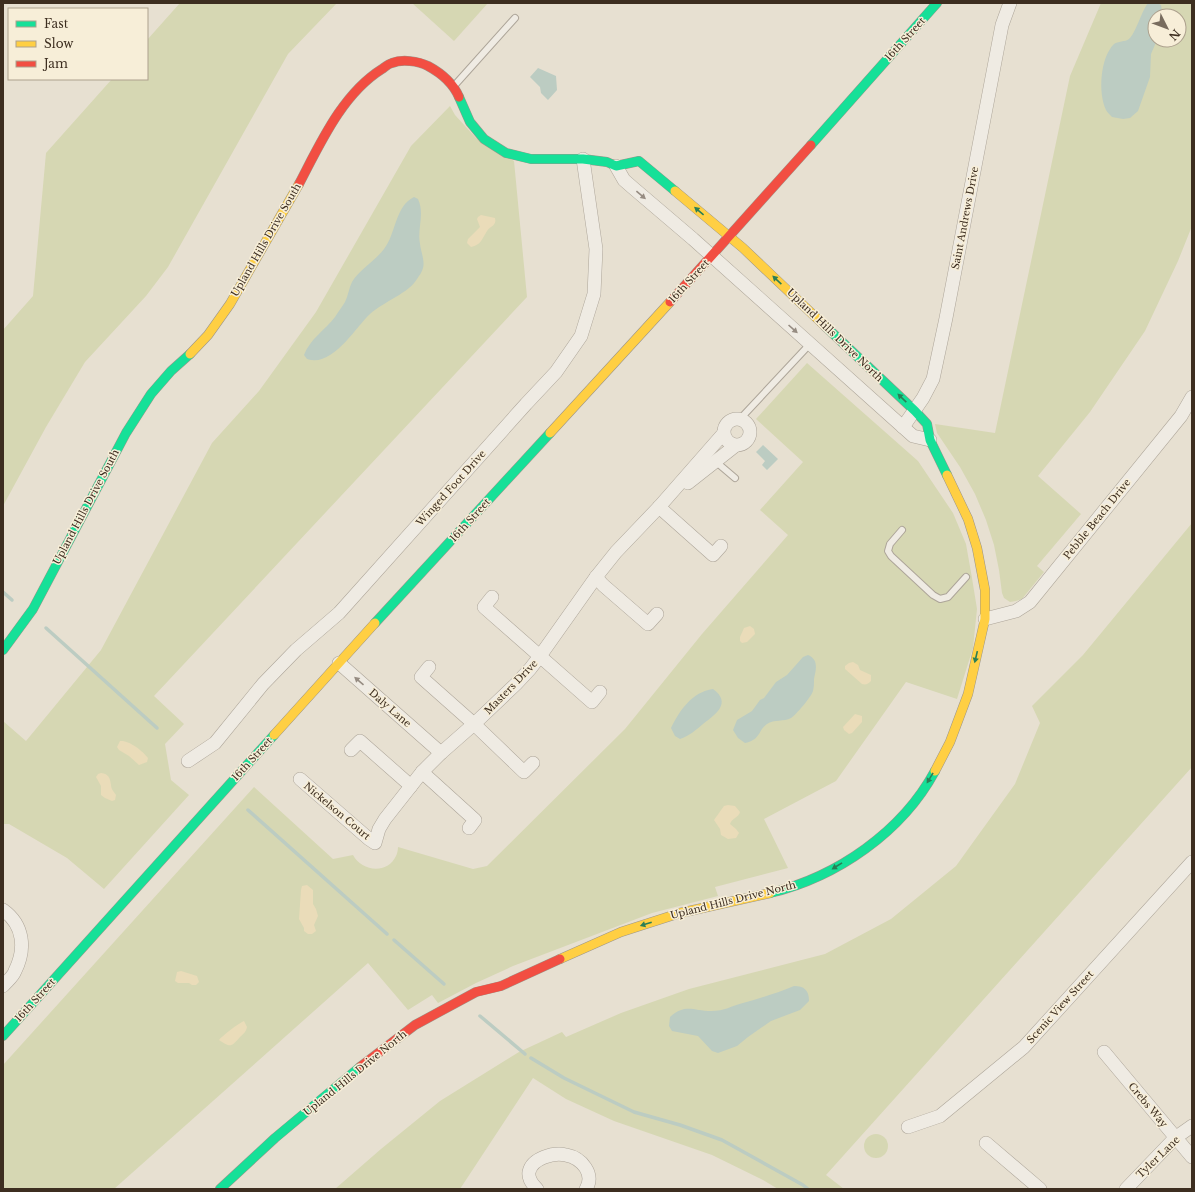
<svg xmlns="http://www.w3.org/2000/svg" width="1195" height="1192" viewBox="0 0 1195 1192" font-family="'Libre Baskerville',serif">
  <rect width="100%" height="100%" fill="#e7e0d1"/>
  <g fill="#d6d7b3" fill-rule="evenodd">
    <path d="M180,3h157l-49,51 -120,213 -22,29 -61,66 -39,65 -43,79v-176l30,-34 13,-143 66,-74h35v-39z"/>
    <path d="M412,3h76l-34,38z"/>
    <path d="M1101,3h91v223l-14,35 -33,70 -55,81 -52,64 43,38 -44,52 7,6 -22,27 -6,2 -6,1 -6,-4 -2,-5 -3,-23 -5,-25 -8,-25 -11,-26 -15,-27 -23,-34 -2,-9 60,9 75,-357zM1155,16h24v24h-24z"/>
    <path d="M450,106l5,9 21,23 38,23 13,136 -373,399 30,28 -19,20 6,36 18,15 -85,94 -37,-31 -58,-34h-6v-103l23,20 75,-91 111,-207 47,-52 57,-79 95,-166z"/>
    <path d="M807,363l111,98 35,52 13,31 6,34 5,31 -4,39 -16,51 -51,-17 -70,99 -72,38 24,49 -73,19 3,9 -66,17 -139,53 -37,17 -38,20 -6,-8 -24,15 -40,-47 -254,226h-111v-124l251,-278 79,72 20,-4c8,16 34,20 43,1 1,-2 2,-6 2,-9l75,22 14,-3 138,-137 77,-95 86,-99 -28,-25 43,-48 -47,-43z"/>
    <path d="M1192,523v244l-366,408 18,14h-66l-15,-9 -51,-25 -98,-34 -48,-22 -33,-21 -73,111h-125l46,-40 59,-48 79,-49 43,-20 4,5 55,-24 68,-24 136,-35 66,-35 65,-53 59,-82 25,-61 -8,-17 51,-51z"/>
    <circle cx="876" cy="1146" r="12"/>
  </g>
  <g fill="#eadcb9">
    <path d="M481,215l14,3c2,8 -5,8 -8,13 -5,8 -6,14 -16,16l-4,-4 1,-4 12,-12 -3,-8 1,-2z"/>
    <path d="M750,626l4,3 1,5 -8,8 -5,1 -2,-2v-4l4,-9z"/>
    <path d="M853,662l5,3 2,5 11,5v6c-3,3 -5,4 -9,3l-17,-15v-3l4,-3z"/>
    <path d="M855,714l7,2v6l-10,11 -3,1 -5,-4 -1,-3z"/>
    <path d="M120,741c9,-1 23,10 28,17l-1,4 -8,3 -10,-9 -10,-6 -2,-3z"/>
    <path d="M101,773c8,1 9,5 10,12 0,4 3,7 5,10l-1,5 -3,1 -7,-3 -4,-3v-9l-5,-9 2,-3z"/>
    <path d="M728,805l7,1 5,6c-1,5 -8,6 -10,12l6,5 3,4 -3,5 -8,1 -7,-4 -1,-6 -6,-9 10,-14z"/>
    <path d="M307,885l6,5v14l3,5 2,7 -4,9 2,6 -4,3h-4l-4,-3v-3l-5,-9 2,-29 1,-4z"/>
    <path d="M181,971l16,5 2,6 -3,3h-4l-3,-2h-11l-3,-2 2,-9z"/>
    <path d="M244,1021l3,6c-1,5 -3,6 -7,10 -9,10 -9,11 -21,3 3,-4 20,-17 25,-19z"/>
  </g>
  <g fill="#bcccc2">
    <path d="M1148,3h9l4,2 2,11h-8v24h2l-6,14 -1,23 -12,34 -8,7 -7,1 -11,-2c-2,-2 -5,-5 -6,-7 -8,-17 -6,-52 8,-66 4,-3 11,-2 15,-5 7,-6 12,-27 19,-36z"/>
    <path d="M538,68l18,8 1,14 -9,10 -7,-7 -1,-6 -10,-10z"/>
    <path d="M414,197l4,2c7,15 -1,30 2,45 1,8 5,17 3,24 -1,4 -4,8 -6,11 -8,14 -34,23 -47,35 -15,14 -38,54 -63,45l-3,-4c6,-16 21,-25 31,-38 3,-5 7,-10 10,-15 3,-6 4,-14 7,-20 6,-11 24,-22 32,-33 12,-15 11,-43 30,-52z"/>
    <path d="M763,445l15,14 -11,11 -5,-5 3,-4 -9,-9z"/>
    <path d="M808,655c11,5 8,14 6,24 0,4 0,8 -1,12 -1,5 -18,25 -22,27 -7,4 -17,1 -24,6 -9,6 -6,16 -22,19l-7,-5 -5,-8 4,-10 15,-9 8,-11 4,-2 12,-16 11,-7 16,-18z"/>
    <path d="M713,689c19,14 3,25 -10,35 -7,6 -14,12 -23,15l-5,-3 -4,-8c9,-18 21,-36 42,-39z"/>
    <path d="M794,986c10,0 15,4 15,15l-9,9 -29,11 -23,16 -11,9 -19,7 -6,-2 -14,-15 -26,-5 -3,-5 1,-9c15,-14 24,-6 41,-6 14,0 20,-5 32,-8 18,-5 34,-10 51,-17z"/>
  </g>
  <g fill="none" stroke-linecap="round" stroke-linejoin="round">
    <g stroke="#bcccc2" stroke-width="3.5">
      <path d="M3,592l9,8"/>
      <path d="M46,628l111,100"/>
      <path d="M248,810l139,124"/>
      <path d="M394,940l50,44"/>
      <path d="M480,1016l45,38"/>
      <path d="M531,1058l33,20 70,34 46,13 42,15 81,45 5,4"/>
    </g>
    <defs>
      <g id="lane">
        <path d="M454,86l61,-68"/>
        <path d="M740,419l70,-75"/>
        <path d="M715,461l20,17"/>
        <path d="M902,530l-12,14 -2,7 3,5 42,39 7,4 8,-2 18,-20"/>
      </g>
      <g id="street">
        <path d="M616,166l8,14 8,7 61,52 220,197 17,4"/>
        <circle cx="737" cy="432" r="13"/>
        <path d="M903,427l20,-29 10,-19 13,-61 56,-293 8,-22"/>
        <path d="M688,483l47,-37"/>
        <path d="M659,507l54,48 8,-9"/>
        <path d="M596,577l7,8 45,39 9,-10"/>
        <path d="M492,597l-8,10 108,95 8,-10"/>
        <path d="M985,619l31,-8 14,-9 151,-186 11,-19"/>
        <path d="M339,663l102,90"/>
        <path d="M429,667l-8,10 53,47 50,48 9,-9"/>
        <path d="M351,750l9,-9 51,45"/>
        <path d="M188,761l27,-18 48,-59 33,-34 43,-37 187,-209 30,-32 25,-36 13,-42 2,-45 -13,-90"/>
        <path d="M422,772l53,48 -6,8"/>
        <path d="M300,779l69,60 6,4 4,-14 6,-10 37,-47 19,-19 33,-29 42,-40 14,-15 10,-13 56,-79 20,-25 43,-45 64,-73"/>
        <path d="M3,910c21,15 23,39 12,61 -2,6 -8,10 -12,15"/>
        <path d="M1104,1052l88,105"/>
        <path d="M908,1127l32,-11 84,-69 168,-185"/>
        <path d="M986,1143l54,46"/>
        <path d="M537,1189c-4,-4 -9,-11 -8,-17 3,-14 25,-20 37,-17 16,3 29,19 20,34"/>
        <path d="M1126,1189l49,-51 17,-12"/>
      </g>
      <g id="fast">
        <path d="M459,97l11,25 14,17 22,14 25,6h52l24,3 9,4 23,-5 36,30"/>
        <path d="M811,145l126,-142"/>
        <path d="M825,326l90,85 12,13 3,16 17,35"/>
        <path d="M375,623l175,-190"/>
        <path d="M3,650l30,-41 93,-176 25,-39 20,-23 19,-17"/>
        <path d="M770,893c67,-16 132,-61 165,-122"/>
        <path d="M3,1036l271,-301"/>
        <path d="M220,1189l55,-51 85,-71"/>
      </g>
      <g id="slow">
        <path d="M675,191l68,57 82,78"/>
        <path d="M190,354l18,-19 22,-31 69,-120"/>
        <path d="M550,433l120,-131"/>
        <path d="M274,735l101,-112"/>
        <path d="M935,771l15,-29 18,-48 17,-75v-29l-8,-42 -9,-29 -21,-44"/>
        <path d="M560,959l61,-27 59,-19 90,-20"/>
      </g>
      <g id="jam">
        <path d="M299,184c21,-40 43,-90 83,-115 3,-2 6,-5 10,-6 10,-4 26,-2 36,3 13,7 25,17 31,31"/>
        <path d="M670,302l141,-157"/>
        <path d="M360,1067l55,-42 61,-33 25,-6 59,-27"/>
      </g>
    </defs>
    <use href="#lane" stroke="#ada599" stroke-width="8"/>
    <use href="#street" stroke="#ada599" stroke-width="14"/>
    <use href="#fast" stroke="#9c958a" stroke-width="10"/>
    <use href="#slow" stroke="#9c958a" stroke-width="10"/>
    <use href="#jam" stroke="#9c958a" stroke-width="10"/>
    <use href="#lane" stroke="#efebe3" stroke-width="6"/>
    <use href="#street" stroke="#efebe3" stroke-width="13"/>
    <use href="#fast" stroke="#16e098" stroke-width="9"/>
    <use href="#slow" stroke="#ffcf43" stroke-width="9"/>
    <use href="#jam" stroke="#f24e42" stroke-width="9"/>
  </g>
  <defs><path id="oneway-solid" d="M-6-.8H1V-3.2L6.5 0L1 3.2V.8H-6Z"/></defs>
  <g fill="#968c82">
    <use href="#oneway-solid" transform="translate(641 195) rotate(40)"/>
    <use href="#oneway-solid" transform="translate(793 329) rotate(42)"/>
    <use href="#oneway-solid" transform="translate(359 681) rotate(-139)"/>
  </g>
  <g fill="#2b7e56">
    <use href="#oneway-solid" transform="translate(699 211) rotate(-140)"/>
    <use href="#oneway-solid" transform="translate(777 280) rotate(-137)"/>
    <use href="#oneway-solid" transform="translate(902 398) rotate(-136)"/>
    <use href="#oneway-solid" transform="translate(976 657) rotate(103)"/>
    <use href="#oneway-solid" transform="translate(930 778) rotate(121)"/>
    <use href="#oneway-solid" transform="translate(837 866) rotate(148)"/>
    <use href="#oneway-solid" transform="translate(646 924) rotate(162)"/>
  </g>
  <g text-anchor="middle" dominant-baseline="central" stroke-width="3" stroke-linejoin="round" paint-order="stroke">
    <g font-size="10" fill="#3d2e20" stroke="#f7eed8">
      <text transform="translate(905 39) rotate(-48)">16th Street</text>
      <text transform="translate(965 218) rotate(-79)">Saint Andrews Drive</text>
      <text transform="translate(266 240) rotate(-60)">Upland Hills Drive South</text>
      <text transform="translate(689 281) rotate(-48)">16th Street</text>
      <text transform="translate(835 335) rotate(44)">Upland Hills Drive North</text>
      <text transform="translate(451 488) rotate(-48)">Winged Foot Drive</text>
      <text transform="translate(86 507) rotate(-62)">Upland Hills Drive South</text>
      <text transform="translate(1097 519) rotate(-51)">Pebble Beach Drive</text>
      <text transform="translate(470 520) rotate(-48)">16th Street</text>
      <text transform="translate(511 687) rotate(-46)">Masters Drive</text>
      <text transform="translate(390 708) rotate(41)">Daly Lane</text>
      <text transform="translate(252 759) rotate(-48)">16th Street</text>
      <text transform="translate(337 811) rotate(40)">Nickelson Court</text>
      <text transform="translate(733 900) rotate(-14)">Upland Hills Drive North</text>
      <text transform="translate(35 1000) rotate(-48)">16th Street</text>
      <text transform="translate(1060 1007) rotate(-48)">Scenic View Street</text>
      <text transform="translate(355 1073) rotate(-39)">Upland Hills Drive North</text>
      <text transform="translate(1148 1105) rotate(50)">Crebs Way</text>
      <text transform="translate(1158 1157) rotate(-44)">Tyler Lane</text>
    </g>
  </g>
  <rect width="1195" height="1192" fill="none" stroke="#3d2e20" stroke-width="8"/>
  <rect x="8" y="8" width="140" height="72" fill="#f7eed8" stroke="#ada18e"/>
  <rect x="16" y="21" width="20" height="6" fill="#16e098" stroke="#ada18e"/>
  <text x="44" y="28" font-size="12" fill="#3d2e20">Fast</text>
  <rect x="16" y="41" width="20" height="6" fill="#ffcf43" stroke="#ada18e"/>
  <text x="44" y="48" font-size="12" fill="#3d2e20">Slow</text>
  <rect x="16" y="61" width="20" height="6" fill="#f24e42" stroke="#ada18e"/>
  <text x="44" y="68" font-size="12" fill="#3d2e20">Jam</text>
  <g transform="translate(1167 28) rotate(132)"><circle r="19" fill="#f7eed8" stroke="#ada18e"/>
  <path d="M0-3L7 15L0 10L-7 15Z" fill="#786c5e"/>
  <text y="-6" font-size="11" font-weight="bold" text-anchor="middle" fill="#3d2e20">N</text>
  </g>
</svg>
